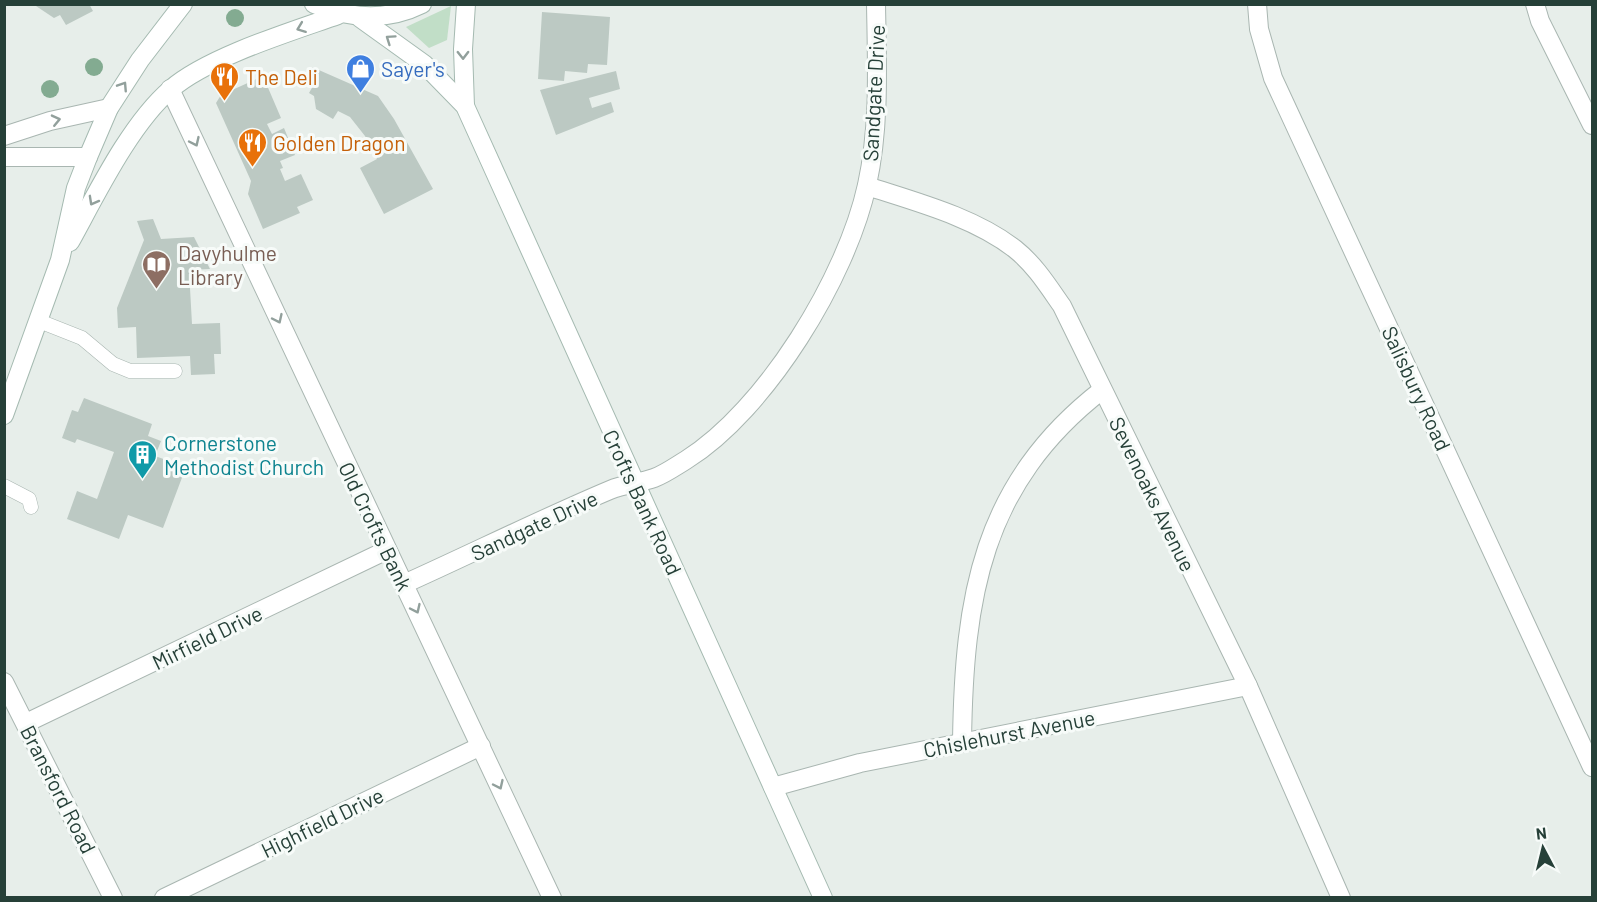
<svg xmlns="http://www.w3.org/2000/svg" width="1597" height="902" viewBox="0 0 1597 902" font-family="Barlow,sans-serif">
  <rect width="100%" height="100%" fill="#e7eeea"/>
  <path fill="#c1dec7" d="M451,6l-4,34 -18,8 -23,-21z"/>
  <g fill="#bcc9c3">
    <path d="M33,4h56l4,7 -27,14 -6,-10 -6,3z"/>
    <path d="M542,12l68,5 -3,48 -19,-1 -1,9 -22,-2 -1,10 -26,-2z"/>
    <path d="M312,67l66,29 16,23 39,70 -49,25 -24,-46 17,-9 -12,-23 -15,-19 -12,-6 -5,8 -17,-10 -2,-13 -5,-3 4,-7 -9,-4z"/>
    <path d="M616,71l4,18 -31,9 3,10 19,-6 3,10 -58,23 -16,-45z"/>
    <path d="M263,76l18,42 -14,6 5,10 12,-6 11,27 -15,6 3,7 -3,1 5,12 16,-7 12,26 -16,7 3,6 -37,16 -15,-35 3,-13 -35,-78 5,-8z"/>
    <path d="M153,219l8,20 33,-2 16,32 -21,1 3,54 28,-1 1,31h-7l1,20 -24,1 -1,-19 -53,2 -1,-31 -18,1 -1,-20 27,-68 -7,-19z"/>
    <path d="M84,398l68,26 -4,12 13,5 -6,15 31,11 -23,61 -35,-13 -9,24 -52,-20 10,-28 20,8 17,-47 -37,-13 -2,4 -13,-5 10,-28 6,2z"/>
  </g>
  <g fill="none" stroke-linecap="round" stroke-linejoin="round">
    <defs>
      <g id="service">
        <path d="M39,321l43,17 31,26 17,7h45"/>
        <path d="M4,486l25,13 2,8"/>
      </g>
      <g id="minor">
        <path d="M1257,4l2,25 14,49 319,689"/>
        <path d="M1535,4l5,17 52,104"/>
        <path d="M170,89l382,809"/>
        <path d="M867,186c49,16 107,31 148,63 20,16 33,37 47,57l186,380 93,212"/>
        <path d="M404,584c69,-31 137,-65 206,-94 14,-6 30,-7 44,-12 11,-4 22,-12 32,-18 80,-50 161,-183 181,-275 13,-59 10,-121 9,-181"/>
        <path d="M4,682l109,216"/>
        <path d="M26,723l361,-173"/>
        <path d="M962,742c2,-144 19,-258 140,-352"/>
        <path d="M773,787l87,-24 388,-77"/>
        <path d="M164,898l317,-152"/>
      </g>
      <g id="tertiary">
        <path d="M4,136l46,-15 59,-13"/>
        <path d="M4,157h84"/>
      </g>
      <g id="secondary">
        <path d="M314,4c36,15 72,18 108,0"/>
        <path d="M360,18l64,46 41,42 358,792"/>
        <path d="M465,106l-2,-57 3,-45"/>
        <path d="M70,242c26,-47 60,-118 101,-153 37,-32 119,-57 167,-74"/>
        <path d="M4,415l56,-155 16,-72 12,-31 21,-49 31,-48 43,-56"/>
      </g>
    </defs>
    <use href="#service" stroke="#a9b6b1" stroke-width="15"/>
    <use href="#minor" stroke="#a9b6b1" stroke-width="20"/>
    <use href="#tertiary" stroke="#a9b6b1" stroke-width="20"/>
    <use href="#secondary" stroke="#a5bab1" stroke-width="20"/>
    <use href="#service" stroke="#fff" stroke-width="14"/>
    <use href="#minor" stroke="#fff" stroke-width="18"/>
    <use href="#tertiary" stroke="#fff" stroke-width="18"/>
    <use href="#secondary" stroke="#fff" stroke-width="18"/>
  </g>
  <g fill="#83ab91">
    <circle cx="235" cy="18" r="9"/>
    <circle cx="94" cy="67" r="9"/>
    <circle cx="50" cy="89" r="9"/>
  </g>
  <defs><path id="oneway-chevron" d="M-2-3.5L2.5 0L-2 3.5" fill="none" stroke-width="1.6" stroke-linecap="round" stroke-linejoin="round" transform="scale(1.5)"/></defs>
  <g stroke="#92a09c">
    <use href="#oneway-chevron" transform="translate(301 28) rotate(159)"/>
    <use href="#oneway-chevron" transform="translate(390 39) rotate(-145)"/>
    <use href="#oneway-chevron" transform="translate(463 55) rotate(89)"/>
    <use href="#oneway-chevron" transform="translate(123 86) rotate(-57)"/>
    <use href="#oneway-chevron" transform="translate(56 120) rotate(-13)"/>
    <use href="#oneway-chevron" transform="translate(195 142) rotate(65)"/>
    <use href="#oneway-chevron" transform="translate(93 201) rotate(119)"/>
    <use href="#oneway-chevron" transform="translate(278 319) rotate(65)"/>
    <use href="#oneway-chevron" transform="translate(416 609) rotate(65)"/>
    <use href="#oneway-chevron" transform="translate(499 785) rotate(65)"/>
  </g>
  <defs>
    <symbol id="shop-pin" viewBox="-11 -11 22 30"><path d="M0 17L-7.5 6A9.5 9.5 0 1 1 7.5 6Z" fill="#3f7fe0" stroke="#f7fbf9"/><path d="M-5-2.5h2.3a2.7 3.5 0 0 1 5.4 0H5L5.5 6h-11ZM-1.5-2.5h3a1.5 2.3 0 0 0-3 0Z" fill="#fff"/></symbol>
    <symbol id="restaurant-pin" viewBox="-11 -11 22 30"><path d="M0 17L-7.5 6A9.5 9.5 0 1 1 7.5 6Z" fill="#e8710a" stroke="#f7fbf9"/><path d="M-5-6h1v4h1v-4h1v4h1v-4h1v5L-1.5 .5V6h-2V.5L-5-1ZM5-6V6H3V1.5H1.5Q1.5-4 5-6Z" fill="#fff"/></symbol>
    <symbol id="library-pin" viewBox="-11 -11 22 30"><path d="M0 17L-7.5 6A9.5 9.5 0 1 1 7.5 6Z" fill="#8d6e63" stroke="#f7fbf9"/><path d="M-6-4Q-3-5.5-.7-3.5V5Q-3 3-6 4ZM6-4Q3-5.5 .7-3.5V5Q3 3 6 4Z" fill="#fff"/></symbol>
    <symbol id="building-pin" viewBox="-11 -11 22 30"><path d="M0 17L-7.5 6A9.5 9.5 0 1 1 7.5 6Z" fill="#0f9aa8" stroke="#f7fbf9"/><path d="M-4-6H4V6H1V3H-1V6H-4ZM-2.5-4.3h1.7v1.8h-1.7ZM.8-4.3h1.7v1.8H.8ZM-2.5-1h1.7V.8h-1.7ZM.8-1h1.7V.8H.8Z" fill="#fff"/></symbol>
  </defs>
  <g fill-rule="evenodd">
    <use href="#shop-pin" x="344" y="52" width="33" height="45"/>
    <use href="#restaurant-pin" x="208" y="60" width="33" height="45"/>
    <use href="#restaurant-pin" x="236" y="126" width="33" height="45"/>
    <use href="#library-pin" x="140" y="248" width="33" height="45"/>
    <use href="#building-pin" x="126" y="438" width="33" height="45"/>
  </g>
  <g text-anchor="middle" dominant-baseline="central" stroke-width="6" stroke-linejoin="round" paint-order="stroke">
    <g font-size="21" fill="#366cbe" stroke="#f7fbf9" text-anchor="start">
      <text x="381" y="68">Sayer's</text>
    </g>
    <g font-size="21" fill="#c56008" stroke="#f7fbf9" text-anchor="start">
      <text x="245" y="76">The Deli</text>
      <text x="273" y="142">Golden Dragon</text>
    </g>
    <g font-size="21" fill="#264038" stroke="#f7fbf9">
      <text transform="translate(873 93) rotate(-87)">Sandgate Drive</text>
      <text transform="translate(1417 388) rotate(65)">Salisbury Road</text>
      <text transform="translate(1153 494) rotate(64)">Sevenoaks Avenue</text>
      <text transform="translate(643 502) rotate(65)">Crofts Bank Road</text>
      <text transform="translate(534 525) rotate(-25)">Sandgate Drive</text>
      <text transform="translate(376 526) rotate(64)">Old Crofts Bank</text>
      <text transform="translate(207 637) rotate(-26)">Mirfield Drive</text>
      <text transform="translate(1009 733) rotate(-11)">Chislehurst Avenue</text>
      <text transform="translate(59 789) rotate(63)">Bransford Road</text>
      <text transform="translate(322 822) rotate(-26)">Highfield Drive</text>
    </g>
    <g font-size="21" fill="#785e54" stroke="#f7fbf9" text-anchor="start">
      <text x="178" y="252">Davyhulme<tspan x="178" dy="24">Library</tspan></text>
    </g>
    <g font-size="21" fill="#0d838f" stroke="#f7fbf9" text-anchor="start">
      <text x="164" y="442">Cornerstone<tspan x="164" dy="24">Methodist Church</tspan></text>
    </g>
  </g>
  <rect width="1597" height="902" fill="none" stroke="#264038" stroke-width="12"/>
  <g transform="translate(1543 848) rotate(353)" stroke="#f7fbf9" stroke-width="4.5" paint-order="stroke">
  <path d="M0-4.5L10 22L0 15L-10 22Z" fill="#264038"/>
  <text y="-9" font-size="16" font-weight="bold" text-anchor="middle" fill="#264038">N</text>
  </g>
</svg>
